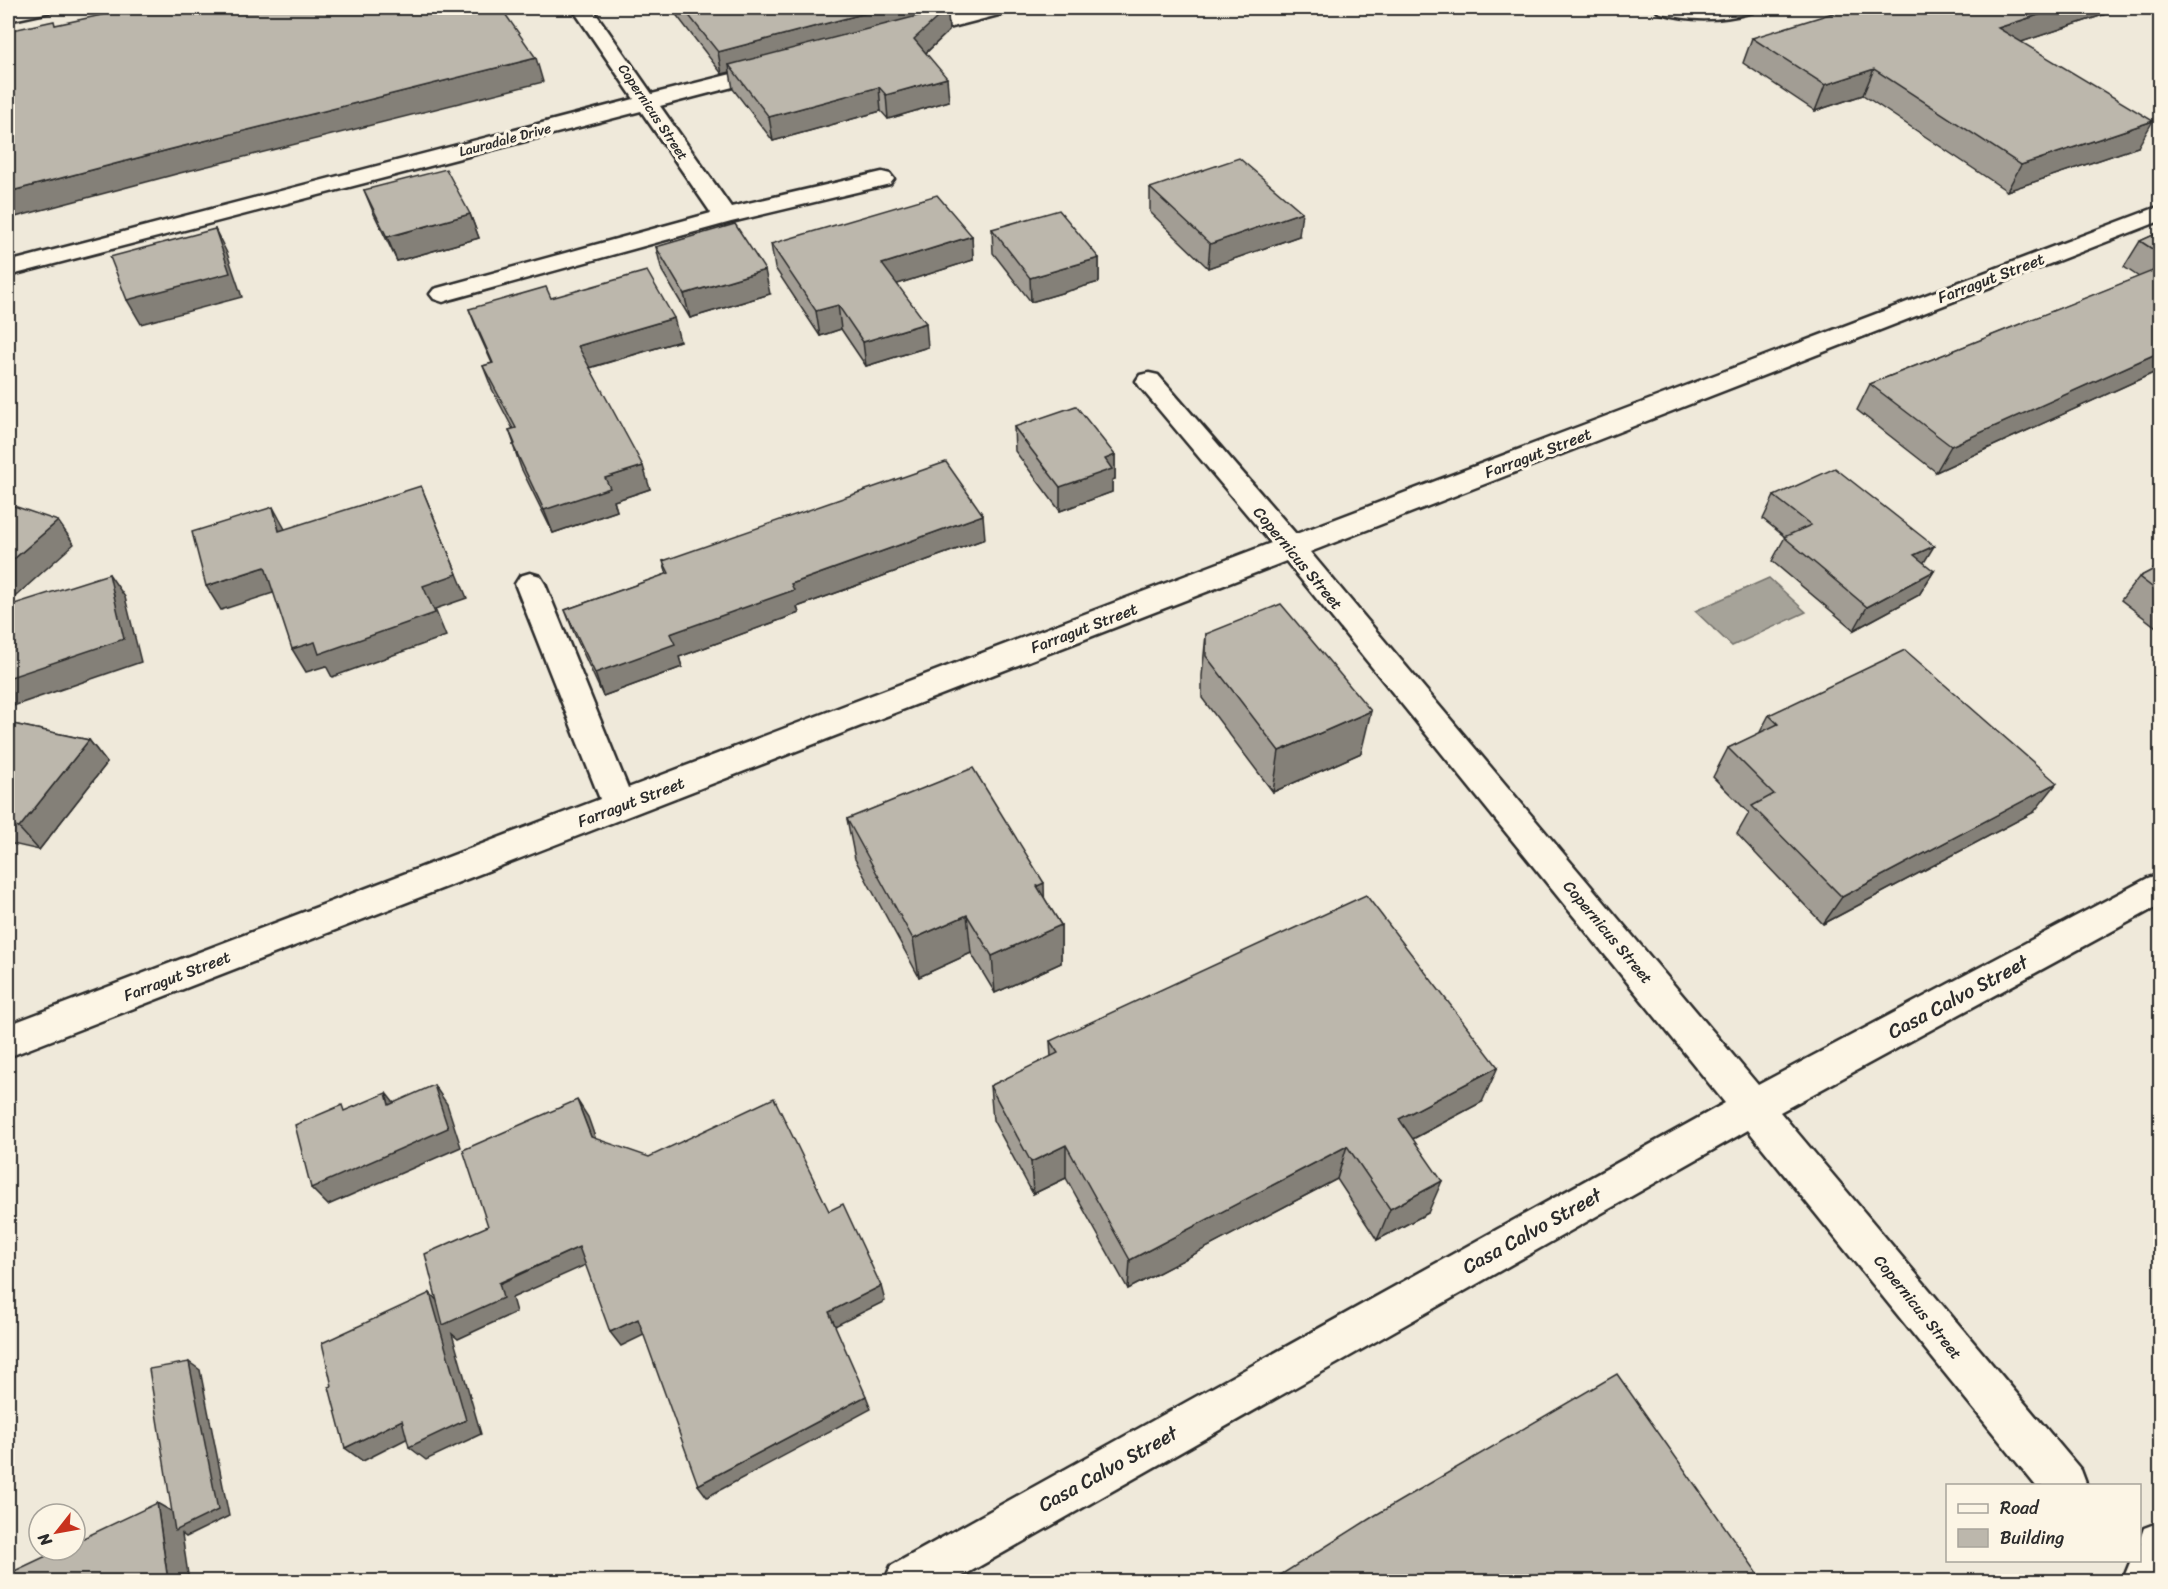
<svg xmlns="http://www.w3.org/2000/svg" width="2168" height="1589" viewBox="0 0 2168 1589" font-family="Sriracha,sans-serif">
  <rect width="100%" height="100%" fill="#efe9da"/>
  <filter id="ink" filterUnits="userSpaceOnUse"><feTurbulence type="fractalNoise" baseFrequency=".0167" numOctaves="2"/><feDisplacementMap in="SourceGraphic" scale="12" xChannelSelector="R" yChannelSelector="G"/><feConvolveMatrix kernelMatrix="1 2 1 2 8 2 1 2 1" color-interpolation-filters="sRGB"/></filter>
  <g filter="url(#ink)">
    <path fill="#a6a399" stroke="#75736d" stroke-width="1.5" d="M1769,578l37,34 -74,34 -37,-35z"/>
    <g fill="none" stroke-linecap="round" stroke-linejoin="round">
      <defs>
        <g id="minor">
          <path d="M15,8h38l-3,4 -42,9v-12z"/>
          <path d="M572,8h20l60,86 123,-31 8,1 3,5 -3,5 -123,32 71,101 151,-35 8,2 4,5 -4,5 -159,38 -279,77 -9,3 -9,-3 -4,-5 4,-5 277,-76 -70,-102 -633,165v-14l626,-163z"/>
          <path d="M981,8h32l-3,4 -104,27 -7,-2 -3,-4 3,-4z"/>
          <path d="M1655,8h101l-3,4c-33,9 -62,10 -95,0z"/>
          <path d="M2160,206v15l-850,331 448,533 390,-207 12,-4v31l-380,207 301,358 6,16h-51l-288,-356 -796,452h-68l7,-16 834,-463 -439,-542 -1278,496v-32l592,-226 -85,-215 5,-8 10,-3 10,3 5,8 83,204 643,-245 -131,-156 -4,-6 4,-6 9,-2 9,2 138,159z"/>
          <path d="M2160,1522v60h-38l9,-22h9v-21l4,-11z"/>
        </g>
      </defs>
      <use href="#minor" stroke="#2b2b2b" stroke-width="5"/>
      <use href="#minor" fill="#fcf5e5" fill-rule="evenodd"/>
    </g>
    <g fill="#a29d94" stroke="#2b2b2b" stroke-width="1.5">
      <path d="M671,8h299l-22,6 1,17 -23,22 23,48 -61,18 -7,-8 -108,30 -40,-52 -3,-17 -8,2z"/>
      <path d="M2124,8l-103,34 117,105 -131,44 -144,-96 -48,16 -72,-48 9,-25z"/>
      <path d="M1150,188l149,48 -91,32 -58,-56z"/>
      <path d="M364,190l106,24 9,24 -82,23 -23,-47z"/>
      <path d="M992,229l107,29v24l-68,20 -38,-49z"/>
      <path d="M2160,232v138l-224,102 -79,-62 13,-26 269,-107 -15,-10 16,-26z"/>
      <path d="M972,236l1,24 -76,24 31,63 -62,19 -25,-37 -21,7 -45,-68 -4,-24z"/>
      <path d="M656,247l114,47 -80,24 -28,-47z"/>
      <path d="M551,298l129,43 -90,27 60,121 -36,12 3,10 -64,22 -32,-65 -8,-23 1,-1 -5,-14 4,-1 -21,-40 -9,-23 9,-3 -14,-31 -9,-23z"/>
      <path d="M1014,427l101,28v24l-3,1v12l-52,19 -45,-60z"/>
      <path d="M1774,496l160,75 -15,24 -65,35 -82,-69 13,-24 -22,-18z"/>
      <path d="M985,539l-188,68 2,6 -120,44 3,10 -79,29 -29,-63 -9,-23 102,-36 -4,-13z"/>
      <path d="M2160,566v64l-39,-30 18,-23z"/>
      <path d="M1206,634l155,119 -88,39 -71,-94v-22z"/>
      <path d="M1769,715l265,97 -211,112 -86,-90 12,-21 -36,-36 15,-29 31,-14z"/>
      <path d="M8,723l81,17 18,23 -68,87 -31,-7z"/>
      <path d="M847,819l197,79 17,27v38l-66,30 -24,-40 -52,24 -64,-118z"/>
      <path d="M1050,1041l432,61 -69,37 15,74 -51,27 -40,-61 -209,110 -62,-111 -33,16 -40,-74 -3,-34 61,-29z"/>
    </g>
    <g fill="#848078" stroke="#2b2b2b" stroke-width="1.5">
      <path d="M885,8h85l-22,6 1,17 -33,31 -187,3 1,7 -8,2 -4,-22z"/>
      <path d="M2060,8h64l-139,46 13,-26z"/>
      <path d="M536,58l7,24 -363,91 -172,46v-27l160,-42z"/>
      <path d="M1874,69l-11,26 -48,16 10,-26z"/>
      <path d="M947,78l2,23 -61,18 -2,-24z"/>
      <path d="M879,87l2,24 -108,30 -4,-24z"/>
      <path d="M2153,121l-15,26 -131,44 14,-26z"/>
      <path d="M1302,212l-3,24 -91,32 2,-24z"/>
      <path d="M470,214l9,24 -82,23 -10,-24z"/>
      <path d="M215,229l12,24 15,44 -101,27 -14,-24z"/>
      <path d="M972,236l1,24 -88,28 -3,-24z"/>
      <path d="M1099,258v24l-68,20 -1,-24z"/>
      <path d="M765,270l5,24 -80,24 -6,-24z"/>
      <path d="M838,305l3,24 -21,7 -4,-25z"/>
      <path d="M674,318l6,23 -95,28 -7,-23z"/>
      <path d="M926,323l2,24 -62,19 -3,-24z"/>
      <path d="M2160,352v18l-224,102 15,-26z"/>
      <path d="M1115,455v24l-3,1v12l-52,19v-24l45,-28z"/>
      <path d="M643,466l7,23 -36,12 3,10 -64,22 -9,-23 61,-32z"/>
      <path d="M421,486l46,112 -32,11 11,27 -114,41 -6,-11 -20,6 -14,-23 131,-63z"/>
      <path d="M273,507l13,24h-7z"/>
      <path d="M983,515l2,24 -188,68 2,6 -120,44 3,10 -79,29 -8,-23 75,-39 121,-50z"/>
      <path d="M58,521l16,23 -66,59v-39z"/>
      <path d="M1934,546l-14,23 -6,-14z"/>
      <path d="M265,567l14,24 -58,19 -15,-24z"/>
      <path d="M1934,571l-15,24 -65,35 13,-23z"/>
      <path d="M109,574l16,23 16,65 -128,44 -5,-7v-21z"/>
      <path d="M1371,711l-10,42 -88,39 6,-41z"/>
      <path d="M89,740l18,23 -68,87 -20,-22z"/>
      <path d="M2057,783l-23,29 -211,112 19,-27z"/>
      <path d="M1044,883l1,39 -8,-36z"/>
      <path d="M967,915l4,38 -52,24 -6,-38z"/>
      <path d="M1061,925v38l-66,30 -3,-37z"/>
      <path d="M1498,1067l-16,35 -96,51 13,-34z"/>
      <path d="M434,1085l13,19 14,43 -133,58 -17,-17z"/>
      <path d="M386,1093l15,19 -12,-7z"/>
      <path d="M577,1100l11,17 13,37 -10,-17z"/>
      <path d="M1066,1145v33l-33,16 -2,-32z"/>
      <path d="M1347,1146l-10,33 -209,110 2,-29z"/>
      <path d="M1442,1181l-14,32 -51,27 13,-31z"/>
      <path d="M579,1247l11,16 -78,35 4,14 -58,27 -6,-5 29,100 -55,26 -17,-13 21,-154 15,16z"/>
      <path d="M881,1286l4,15 -50,25 -6,-14z"/>
      <path d="M638,1319l10,14 -27,13 -11,-14z"/>
      <path d="M189,1362l11,8 29,146 -43,21 -4,-3 7,47h-21l-11,-78 21,12z"/>
      <path d="M866,1396l5,13 -164,88 -9,-12z"/>
      <path d="M402,1420l16,13 -55,28 -18,-13z"/>
    </g>
    <g fill="#bcb7ac" stroke="#2b2b2b" stroke-width="1.5">
      <path d="M134,8h367l35,50 -368,92 -160,42v-161l46,-10 1,4z"/>
      <path d="M683,8h202l-167,44z"/>
      <path d="M948,8l-34,31 33,39 -61,17 -7,-8 -110,30 -40,-52z"/>
      <path d="M1849,8h211l-62,20 155,93 -132,44 -147,-96 -49,16 -73,-47z"/>
      <path d="M1239,158l63,54 -92,32 -60,-56z"/>
      <path d="M446,169l24,45 -83,23 -23,-47z"/>
      <path d="M937,195l35,41 -90,28 44,59 -63,19 -25,-37 -22,6 -45,-67z"/>
      <path d="M1059,210l40,48 -69,20 -38,-49z"/>
      <path d="M735,224l30,46 -81,24 -28,-47z"/>
      <path d="M215,229l15,44 -103,27 -17,-43z"/>
      <path d="M2160,232v22l-20,-13z"/>
      <path d="M2160,268v84l-209,94 -81,-62z"/>
      <path d="M647,271l27,47 -96,28 65,120 -38,12 5,10 -66,22 -31,-65 2,-1 -6,-14 7,-2 -33,-62 10,-3 -24,-54 77,-22 5,11z"/>
      <path d="M1076,406l39,49 -10,4 7,10 -52,18 -46,-60z"/>
      <path d="M946,462l37,53 -192,69 3,6 -124,44 5,10 -80,29 -30,-63 104,-37 -6,-12z"/>
      <path d="M1835,468l99,78 -20,9 20,16 -67,36 -83,-70 27,-12 -37,-29z"/>
      <path d="M421,486l36,88 -34,12 12,27 -116,41 -4,-12 -23,7 -27,-82 -59,19 -14,-54 81,-25 6,24z"/>
      <path d="M8,504l50,17 -50,43z"/>
      <path d="M2160,566v27l-21,-16z"/>
      <path d="M109,574l15,65 -116,39v-72z"/>
      <path d="M1281,604l90,107 -92,40 -73,-95v-22z"/>
      <path d="M1905,650l152,133 -215,114 -90,-91 22,-12 -46,-46 50,-24 -9,-9z"/>
      <path d="M8,723l81,17 -70,88 -11,-3z"/>
      <path d="M973,768l71,115 -7,3 24,39 -69,31 -25,-41 -54,24 -66,-120z"/>
      <path d="M1366,895l132,172 -99,52 43,62 -52,28 -43,-63 -217,114 -64,-115 -35,17 -41,-76 68,-33 -8,-12z"/>
      <path d="M434,1085l14,43 -137,60 -16,-63 47,-20 2,6 42,-18 3,12z"/>
      <path d="M774,1098l55,113 14,-7 38,82 -52,26 37,84 -168,89 -60,-166 -28,13 -31,-85 -80,36 4,15 -60,27 -18,-71 63,-28 -25,-76 114,-50 14,37 58,20z"/>
      <path d="M430,1293l36,127 -57,27 -7,-27 -57,28 -16,-61 3,-1 -10,-43z"/>
      <path d="M189,1362l29,148 -43,21 -26,-162z"/>
      <path d="M1617,1374l146,207h-492l103,-65z"/>
      <path d="M157,1503l11,78h-160v-7l51,-24h16v-8z"/>
    </g>
  </g>
  <g text-anchor="middle" dominant-baseline="central" stroke-width="6" stroke-linejoin="round" paint-order="stroke">
    <g font-size="14" fill="#2b2b2b" stroke="#fcf5e5">
      <text transform="translate(653 112) rotate(56)">Copernicus Street</text>
      <text transform="translate(505 140) rotate(-15)">Lauradale Drive</text>
    </g>
    <g font-size="16" fill="#2b2b2b" stroke="#fcf5e5">
      <text transform="translate(1991 278) rotate(-21)">Farragut Street</text>
      <text transform="translate(1538 453) rotate(-21)">Farragut Street</text>
      <text transform="translate(1298 558) rotate(50)">Copernicus Street</text>
      <text transform="translate(1084 628) rotate(-21)">Farragut Street</text>
      <text transform="translate(631 802) rotate(-21)">Farragut Street</text>
      <text transform="translate(1608 932) rotate(50)">Copernicus Street</text>
      <text transform="translate(177 976) rotate(-21)">Farragut Street</text>
      <text transform="translate(1918 1307) rotate(51)">Copernicus Street</text>
    </g>
    <g font-size="20" fill="#2b2b2b" stroke="#fcf5e5">
      <text transform="translate(1958 997) rotate(-28)">Casa Calvo Street</text>
      <text transform="translate(1532 1231) rotate(-29)">Casa Calvo Street</text>
      <text transform="translate(1108 1469) rotate(-29)">Casa Calvo Street</text>
    </g>
  </g>
  <rect width="2168" height="1589" fill="none" stroke="#fcf5e5" stroke-width="30"/>
  <rect x="15" y="15" width="2138" height="1559" fill="none" stroke="#2b2b2b" stroke-width="2" filter="url(#ink)"/>
  <rect x="1946" y="1484" width="195" height="78" fill="#fcf5e5" stroke="#a8a49b" stroke-width="1.5"/>
  <rect x="1958" y="1504" width="30" height="9" fill="#fcf5e5" stroke="#a8a49b" stroke-width="1.5"/>
  <text x="2000" y="1514" font-size="18" fill="#2b2b2b">Road</text>
  <rect x="1958" y="1529" width="30" height="18" fill="#bcb7ac" stroke="#a8a49b" stroke-width="1.5"/>
  <text x="2000" y="1544" font-size="18" fill="#2b2b2b">Building</text>
  <g transform="translate(57 1532) rotate(239)"><circle r="28" fill="#fcf5e5" stroke="#a8a49b" stroke-width="1.5"/>
  <path d="M0-4.5L10 22L0 15L-10 22Z" fill="#c8321e"/>
  <text y="-9" font-size="16" font-weight="bold" text-anchor="middle" fill="#2b2b2b">N</text>
  </g>
</svg>
